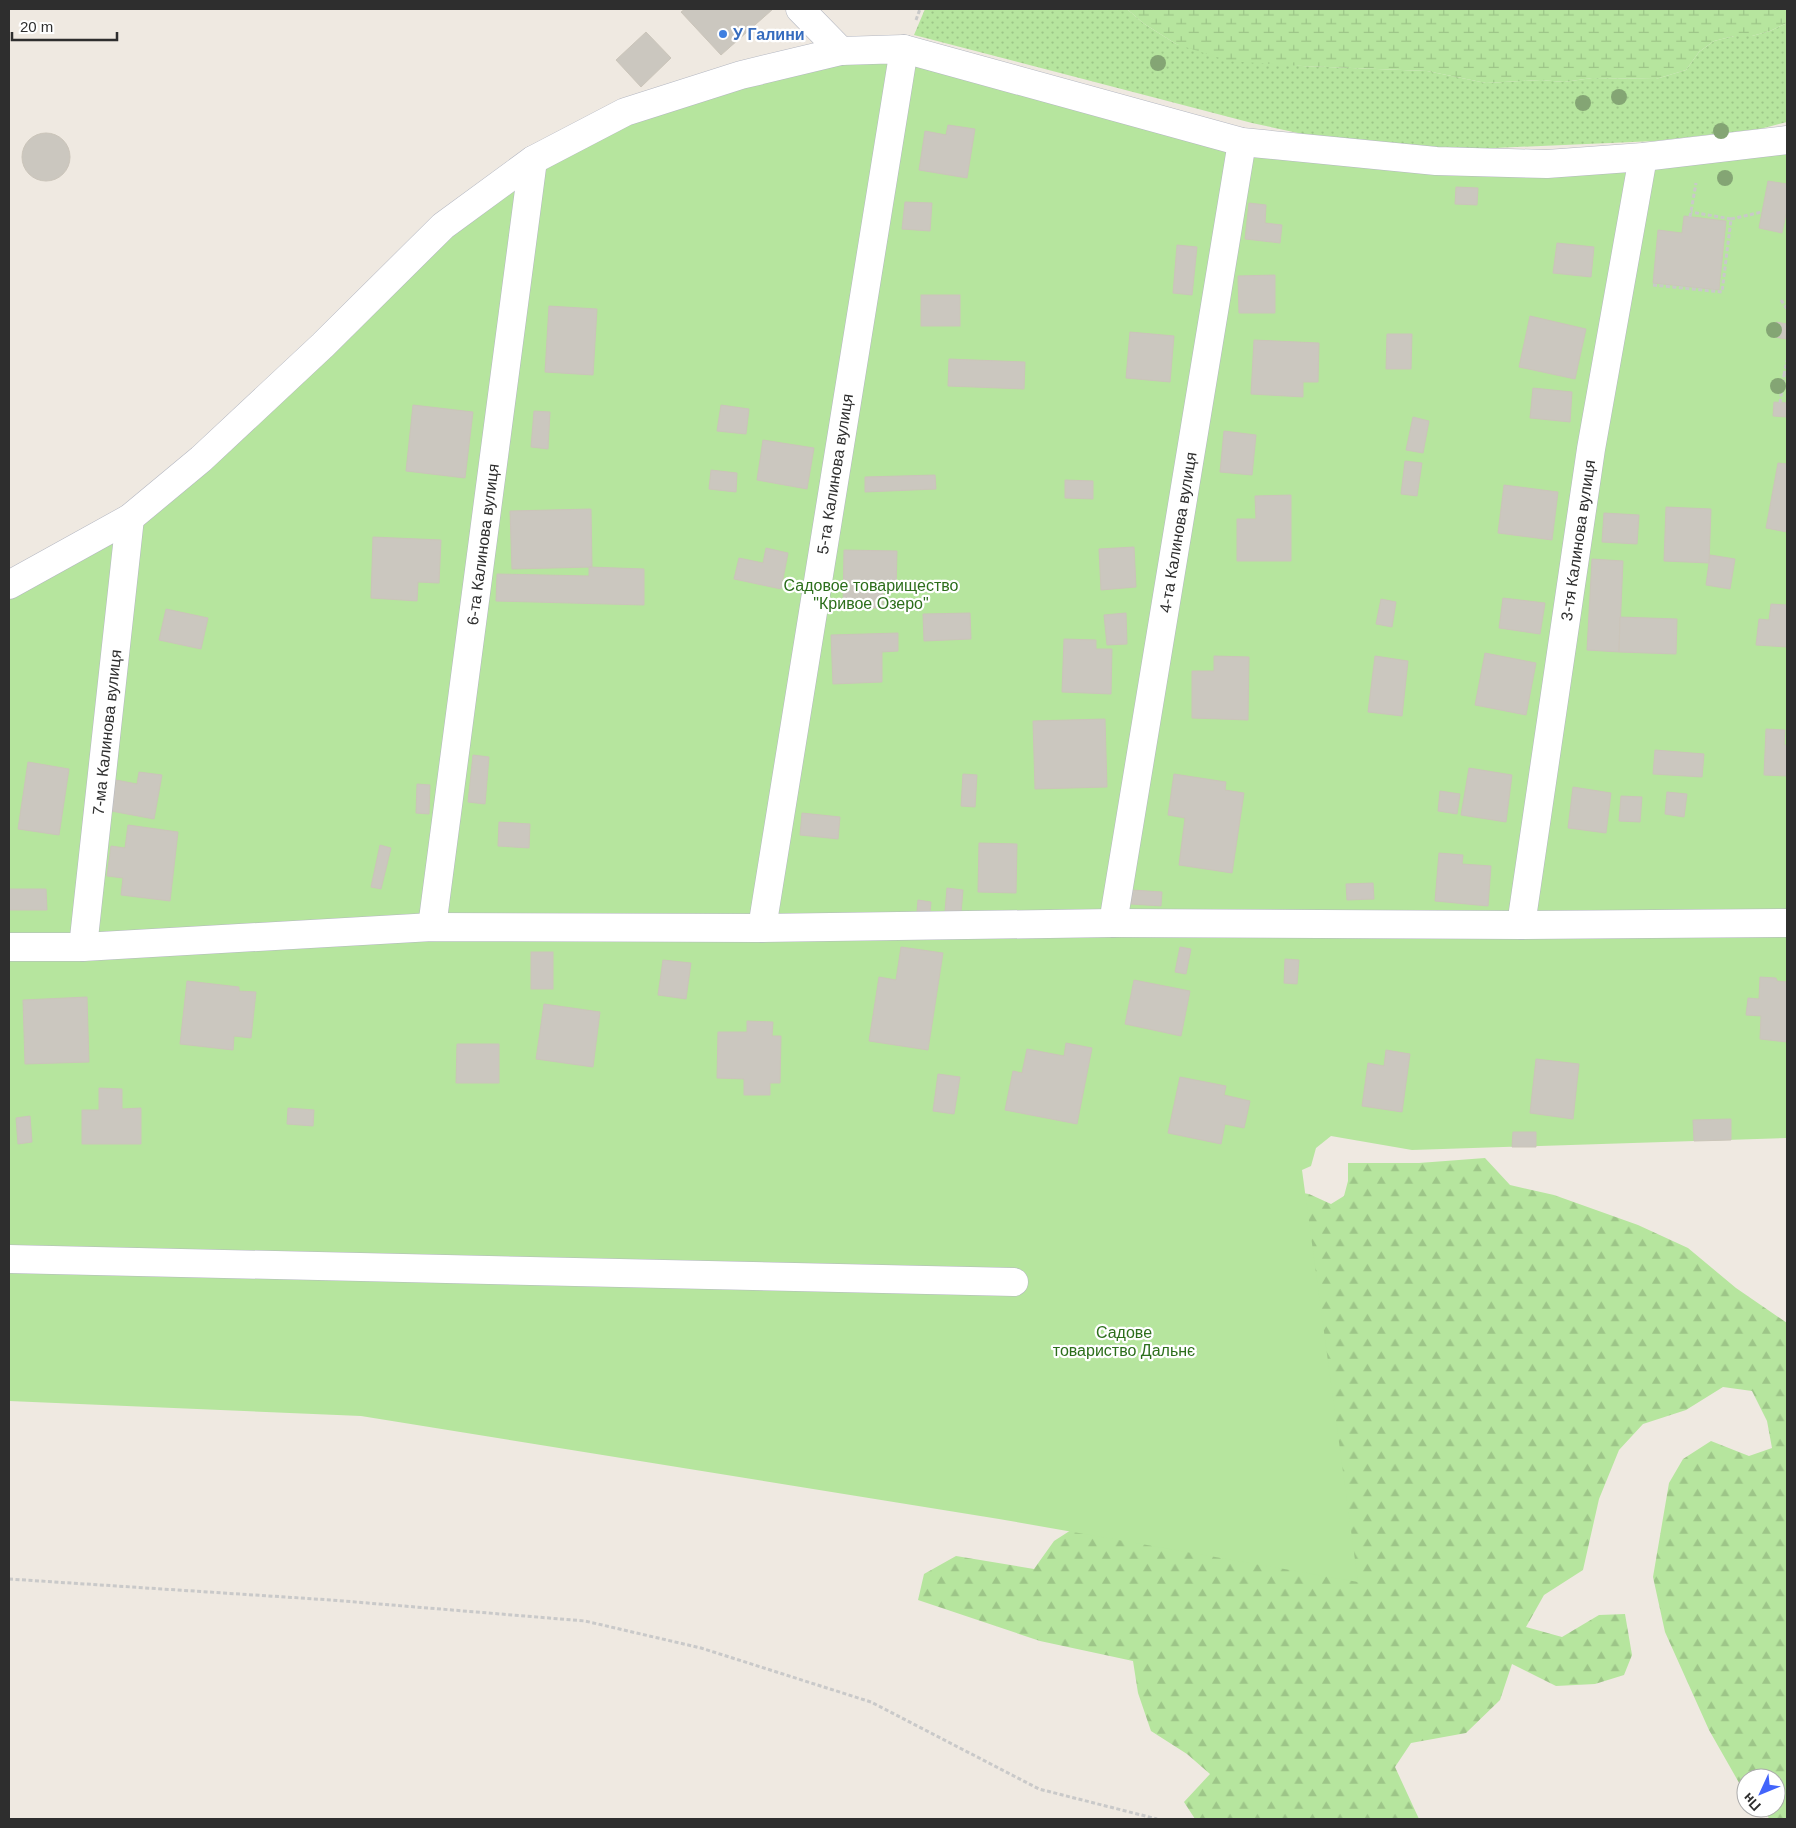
<svg xmlns="http://www.w3.org/2000/svg" width="1796" height="1828" viewBox="0 0 1796 1828" font-family="Arial,sans-serif">
  <defs>
    <pattern id="grass-dots" width="8" height="8" patternUnits="userSpaceOnUse" patternTransform="scale(1.25)"><rect width="8" height="8" fill="#b6e59e"/><path d="M2 2h.1M6 6h.1" fill="none" stroke="#9dc588" stroke-width="1.8" stroke-linecap="round"/></pattern>
    <pattern id="forest-firs" width="22" height="20" patternUnits="userSpaceOnUse" patternTransform="scale(1.25)"><rect width="22" height="20" fill="#b6e59e"/><path d="M5 1l3.5 6h-7zM16 11l3.5 6h-7z" fill="#9dc588"/></pattern>
    <pattern id="wetland-marsh" width="20" height="14" patternUnits="userSpaceOnUse" patternTransform="scale(1.25)"><rect width="20" height="14" fill="#b6e59e"/><path d="M1 5h8M5 5V1M11 12h8M15 12V8" fill="none" stroke="#9dc588"/></pattern>
  </defs>
  <rect width="100%" height="100%" fill="#efe9e1"/>
  <path fill="url(#grass-dots)" d="M925,9h202l16,14 33,21 126,22 125,5 59,12 55,-3 23,2 28,-4 64,1 30,-9 13,-18 15,-11 20,-5h18l18,-5 17,-8v99l-27,7 -105,12 -161,7h-102l-66,-9 -74,-16 -338,-88z"/>
  <path fill="url(#forest-firs)" d="M1485,1158l25,27 44,10 84,30 50,23 48,40 51,35v496h-18l-3,-8 -4,-3h14v-30h-30v14l-4,-4 -33,-58 -44,-98 -12,-55 16,-94 14,-24 28,-18 38,15 23,-8 -5,-27 -15,-30 -29,-4 -37,23 -43,14 -24,26 -20,49 -16,71 -39,25 -18,32 36,10 37,-22 26,-1 7,41 -8,20 -29,9 -39,2 -44,-22 -12,36 -34,33 -55,10 -16,24 24,52h-224l-11,-17 26,-28 -23,-20 -36,-23 -13,-38 -5,-32 -93,-20 -122,-41 6,-26 32,-18 78,13 20,-28 45,-29 139,-329 71,11 22,10 13,-8 4,-15v-18h71z"/>
  <path fill="url(#wetland-marsh)" d="M1127,9h660v14l-17,8 -18,5h-18l-20,5 -15,11 -13,18 -30,9 -64,-1 -28,4 -23,-2 -55,3 -59,-12 -125,-5 -73,-5 -53,-17 -33,-21z"/>
  <path fill="#b6e59e" d="M904,49l338,93 194,19 351,-21v998l-375,12 -81,-14 -15,12 -5,18 -9,4 56,412 -359,-63 -638,-103 -352,-15v-816l121,-67 313,-292 182,-114z"/>
  <g fill="#cbc7bf" stroke="#cbc5ba">
    <path d="M685,9h88l-52,46 -40,-43z"/>
    <path d="M646,32l25,26 -30,29 -25,-27z"/>
    <path d="M948,125l27,4 -8,49 -48,-8 6,-39 21,4z"/>
    <circle cx="46" cy="157" r="24"/>
    <path d="M1768,181l19,3v25l-5,24 -23,-5z"/>
    <path d="M1456,187l22,1 -1,17 -22,-1z"/>
    <path d="M905,202l27,1 -2,28 -28,-2z"/>
    <path d="M1249,203l17,2 -1,18 17,2 -2,18 -35,-4z"/>
    <path d="M1684,216l42,5 -7,69 -66,-7 5,-53 24,3z"/>
    <path d="M1557,243l37,4 -3,30 -38,-4z"/>
    <path d="M1177,245l20,2 -5,48 -19,-2z"/>
    <path d="M1275,275v38h-36l-1,-37z"/>
    <rect x="921" y="295" width="39" height="31"/>
    <path d="M549,306l48,3 -4,66 -48,-3z"/>
    <path d="M1530,316l56,13 -11,50 -56,-12z"/>
    <path d="M1776,322l11,2 -1,15 -12,-2z"/>
    <path d="M1130,332l44,4 -4,46 -44,-4z"/>
    <path d="M1387,334h25l-1,35h-25z"/>
    <path d="M1254,340l65,3 -1,39h-15v15l-52,-3z"/>
    <path d="M949,359l76,3 -1,27 -76,-3z"/>
    <path d="M1533,388l39,4 -2,30 -40,-4z"/>
    <path d="M1774,402l13,1 -1,14 -13,-1z"/>
    <path d="M413,405l60,7 -8,66 -59,-7z"/>
    <path d="M721,405l28,4 -3,25 -29,-3z"/>
    <path d="M534,411l16,1 -2,37 -17,-2z"/>
    <path d="M1413,417l16,4 -6,32 -17,-3z"/>
    <path d="M1224,431l32,4 -4,40 -32,-3z"/>
    <path d="M763,440l51,8 -7,41 -50,-9z"/>
    <path d="M1405,461l17,2 -5,33 -16,-2z"/>
    <path d="M1778,463l9,1v68l-21,-4z"/>
    <path d="M711,470l26,3 -1,19 -27,-3z"/>
    <path d="M935,475l1,14 -71,3v-15z"/>
    <path d="M1065,480l28,1v18l-28,-1z"/>
    <path d="M1504,485l54,7 -6,48 -54,-7z"/>
    <path d="M1291,495v66h-54v-42h19l-1,-23z"/>
    <path d="M1666,507l45,2 -2,54 -45,-2z"/>
    <path d="M591,509l1,58 -80,2 -2,-58z"/>
    <path d="M1604,513l35,2 -2,29 -35,-2z"/>
    <path d="M373,537l68,3 -2,43 -21,-1 -1,19 -46,-3z"/>
    <path d="M1134,547l2,40 -35,3 -2,-41z"/>
    <path d="M766,548l22,5 -7,36 -47,-10 5,-21 24,5z"/>
    <path d="M844,550l53,1 -1,40h-13v17h-40z"/>
    <path d="M1710,555l25,4 -5,30 -24,-4z"/>
    <path d="M1592,559l31,2 -4,91 -32,-2z"/>
    <path d="M589,567l55,2v36l-148,-4 1,-27 92,2z"/>
    <path d="M1503,598l42,5 -5,31 -41,-6z"/>
    <path d="M1381,599l15,3 -4,25 -16,-3z"/>
    <path d="M1771,604l16,1v42l-31,-2 3,-26 10,1z"/>
    <path d="M166,609l42,9 -7,31 -42,-9z"/>
    <path d="M970,613l1,26 -47,2 -1,-27z"/>
    <path d="M1126,613l1,31 -20,1 -3,-30z"/>
    <path d="M1620,617l57,2 -1,35 -57,-2z"/>
    <path d="M898,633v18l-16,1v30l-49,2 -2,-49z"/>
    <path d="M1064,639l32,1v9h16l-1,45 -49,-2z"/>
    <path d="M1485,653l51,10 -10,52 -51,-10z"/>
    <path d="M1214,656l35,1 -1,63 -56,-2v-47h22z"/>
    <path d="M1375,656l33,5 -6,55 -34,-4z"/>
    <path d="M1105,719l2,68 -72,2 -2,-68z"/>
    <path d="M1766,729l19,1 -1,15h3v31l-23,-1z"/>
    <path d="M1655,750l49,4 -2,23 -49,-3z"/>
    <path d="M473,755l16,2 -4,47 -17,-2z"/>
    <path d="M28,762l41,7 -10,66 -41,-6z"/>
    <path d="M1469,768l43,7 -6,47 -45,-7z"/>
    <path d="M139,772l23,3 -8,44 -43,-8 5,-31 21,4z"/>
    <path d="M963,774l14,1 -2,32 -14,-1z"/>
    <path d="M1174,774l52,8 -1,8 19,3 -12,80 -53,-8 6,-47 -17,-3z"/>
    <path d="M417,784l13,1 -1,29 -13,-1z"/>
    <path d="M1573,787l38,6 -5,40 -38,-5z"/>
    <path d="M1440,791l20,3 -3,20 -19,-3z"/>
    <path d="M1667,792l20,2 -3,23 -19,-3z"/>
    <path d="M1621,796l21,1 -2,25 -21,-1z"/>
    <path d="M802,813l38,4 -2,22 -38,-4z"/>
    <path d="M499,822l31,2 -1,24 -31,-2z"/>
    <path d="M128,825l50,7 -8,69 -49,-6 2,-17 -16,-2 4,-30 14,2z"/>
    <path d="M979,843l38,1 -1,49 -38,-1z"/>
    <path d="M380,845l11,3 -10,41 -10,-2z"/>
    <path d="M1439,853l24,2 -1,9 29,2 -3,40 -53,-5z"/>
    <path d="M1373,883l1,16 -27,1 -1,-16z"/>
    <path d="M947,888l16,2 -2,23 -16,-2z"/>
    <path d="M9,889h37l1,21h-38z"/>
    <path d="M1132,890l30,2 -1,14 -30,-2z"/>
    <path d="M918,900l13,2 -1,11 -13,-2z"/>
    <path d="M901,947l42,6 -15,97 -59,-9 10,-64 17,3z"/>
    <path d="M1180,947l11,2 -5,25 -11,-2z"/>
    <rect x="531" y="952" width="22" height="37"/>
    <path d="M1285,959l14,1 -2,24 -13,-1z"/>
    <path d="M663,960l28,3 -5,36 -28,-4z"/>
    <path d="M1760,977l16,1 1,3 10,1v60l-27,-3 1,-23 -15,-1 2,-17 11,1z"/>
    <path d="M1134,980l56,11 -9,45 -56,-12z"/>
    <path d="M187,981l52,6v4l17,1 -5,46 -17,-2 -1,14 -53,-6z"/>
    <path d="M87,997l2,65 -64,2 -2,-64z"/>
    <path d="M544,1004l56,8 -7,55 -57,-8z"/>
    <path d="M747,1021l26,1 -1,14h9l-1,47h-10v12h-26v-16l-27,-1 1,-46h29z"/>
    <path d="M1066,1043l26,5 -15,76 -72,-14 8,-39 9,2 5,-24 37,7z"/>
    <path d="M457,1044h42v39h-43z"/>
    <path d="M1386,1050l24,4 -8,58 -40,-6 6,-43 16,3z"/>
    <path d="M1536,1059l43,5 -6,55 -43,-6z"/>
    <path d="M938,1074l22,3 -6,37 -21,-3z"/>
    <path d="M1180,1077l46,9 -2,9 26,6 -6,27 -19,-4 -4,20 -53,-11z"/>
    <path d="M99,1088l23,1v20l19,-1v36h-59v-34h17z"/>
    <path d="M288,1108l26,2 -1,16 -26,-2z"/>
    <path d="M30,1116l2,26 -14,2 -2,-26z"/>
    <path d="M1731,1119v21l-37,1 -1,-21z"/>
    <path d="M1513,1132h23v15h-24z"/>
  </g>
  <g fill="none" stroke-linecap="round" stroke-linejoin="round">
    <defs>
      <g id="street">
        <path d="M800,9l41,42"/>
        <path d="M9,585l121,-67 71,-59 122,-114 120,-119 90,-66 92,-48 116,-37 100,-24 63,-2 -142,879"/>
        <path id="s1" d="M1113,923l129,-781"/>
        <path id="s2" d="M1521,925l70,-476 52,-292"/>
        <path id="s3" d="M432,927l101,-767"/>
        <path d="M9,947h74l349,-20 330,1 351,-5 408,2 266,-2"/>
        <path id="s4" d="M83,947l47,-429"/>
        <path d="M9,1259l1005,23"/>
      </g>
      <path id="secondary" d="M904,49l338,93 194,19 111,3 96,-7 144,-17"/>
    </defs>
    <use href="#street" stroke="#b4b7c1" stroke-width="29"/>
    <use href="#secondary" stroke="#b4b7c1" stroke-width="29"/>
    <g stroke="#c9c9c9" stroke-width="3" stroke-dasharray="4 2.5" stroke-linecap="butt">
      <path d="M916,20l4,-11"/>
      <path d="M1690,217l6,-34"/>
      <path d="M1731,219l31,-7"/>
      <path d="M1653,285l69,7 9,-73 -40,-7"/>
      <path d="M1781,300l6,9"/>
      <path d="M1784,375l3,-15"/>
      <path d="M1780,403l4,-28 3,1"/>
      <path d="M9,1579l322,21 254,21 116,27 170,54 168,87 118,30"/>
    </g>
    <use href="#street" stroke="#fff" stroke-width="28"/>
    <use href="#secondary" stroke="#fff" stroke-width="28"/>
  </g>
  <g fill="#84a574">
    <circle cx="1158" cy="63" r="8"/>
    <circle cx="1619" cy="97" r="8"/>
    <circle cx="1583" cy="103" r="8"/>
    <circle cx="1721" cy="131" r="8"/>
    <circle cx="1725" cy="178" r="8"/>
    <circle cx="1774" cy="330" r="8"/>
    <circle cx="1778" cy="386" r="8"/>
  </g>
  <circle fill="#3f7fe0" stroke="#fff" stroke-width="2" cx="723" cy="34" r="5"/>
  <g text-anchor="middle" dominant-baseline="central" stroke-width="4.5" stroke-linejoin="round" paint-order="stroke">
    <g font-size="16" font-weight="bold" fill="#366cbe" stroke="#fff" text-anchor="start">
      <text x="733" y="34">У Галини</text>
    </g>
    <g font-size="16" fill="#2e2e2e" stroke="#fff">
      <text transform="translate(835 474) rotate(-81)">5-та Калинова вулиця</text>
      <text stroke="none"><textPath href="#s1" startOffset="396">4-та Калинова вулиця</textPath></text>
      <text stroke="none"><textPath href="#s2" startOffset="389">3-тя Калинова вулиця</textPath></text>
      <text stroke="none"><textPath href="#s3" startOffset="386">6-та Калинова вулиця</textPath></text>
      <text stroke="none"><textPath href="#s4" startOffset="216">7-ма Калинова вулиця</textPath></text>
    </g>
    <g font-size="16" fill="#2c6e1b" stroke="#fff">
      <text x="871" y="585">Садовое товарищество<tspan x="871" dy="18">"Кривое Озеро"</tspan></text>
      <text x="1124" y="1332">Садове<tspan x="1124" dy="18">товариство Дальнє</tspan></text>
    </g>
  </g>
  <rect width="1796" height="1828" fill="none" stroke="#2e2e2e" stroke-width="20"/>
  <g transform="translate(1761 1793) rotate(226)"><circle r="24" fill="#ffffff" stroke="#ababab"/>
  <path d="M0-4L9 19L0 12L-9 19Z" fill="#4264fb"/>
  <text y="-8" font-size="14" font-weight="bold" text-anchor="middle" fill="#2e2e2e">Пн</text>
  </g>
  <path d="M12 32v8h105v-8" fill="none" stroke="#2e2e2e" stroke-width="2.5"/>
  <text x="20" y="32" font-size="15" fill="#2e2e2e" stroke="#ffffff" stroke-width="4" paint-order="stroke">20 m</text>
</svg>
